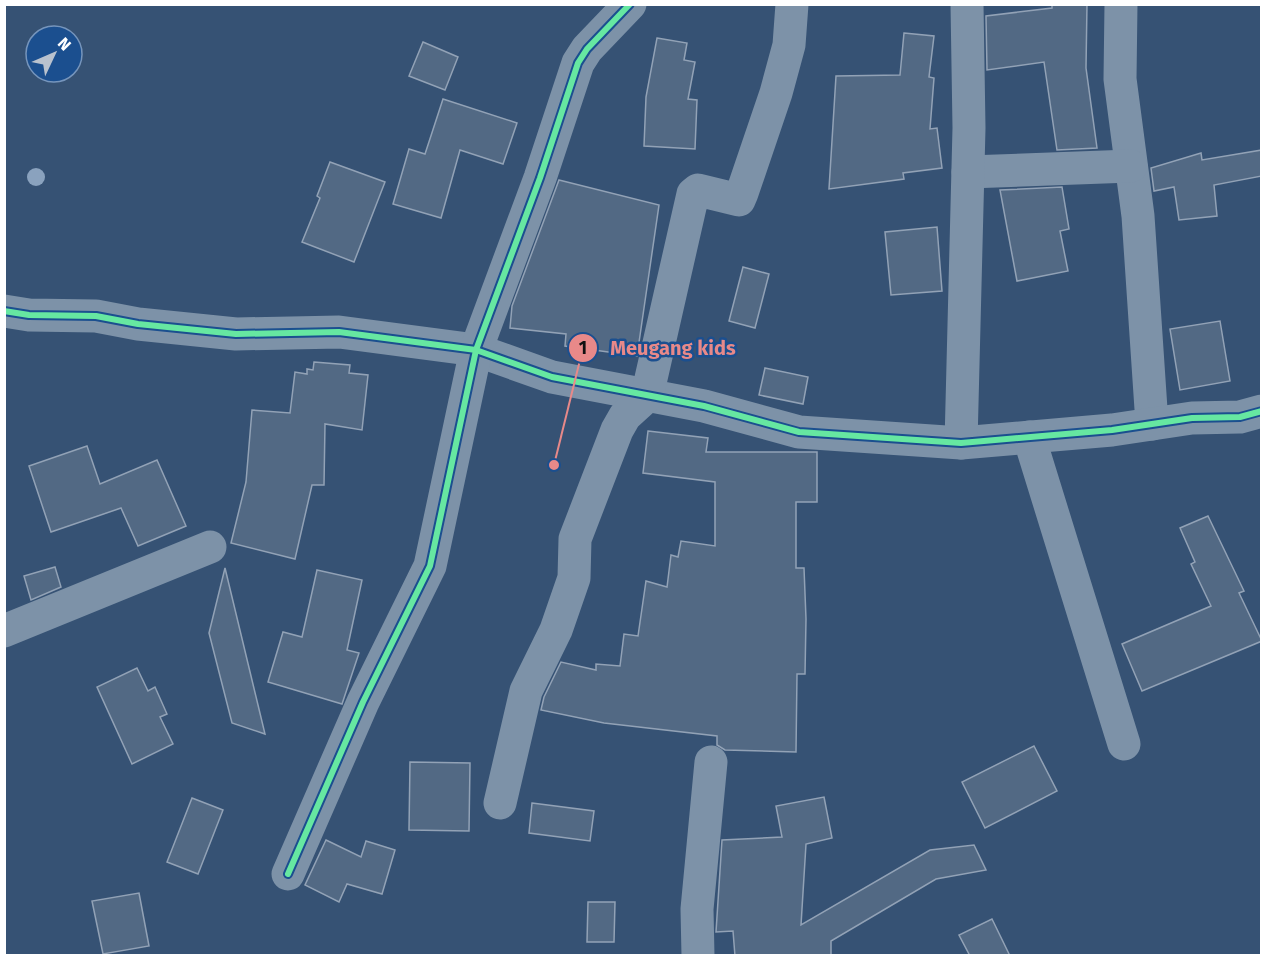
<svg xmlns="http://www.w3.org/2000/svg" width="1266" height="960" viewBox="0 0 1266 960" font-family="'Fira Sans',sans-serif">
  <rect width="100%" height="100%" fill="#365274"/>
  <g fill="#526984" stroke="#92a2b6" stroke-width="1.5">
    <path d="M1052,4h35l-1,64 11,80 -40,2 -13,-88 -57,8 -1,-54 66,-8z"/>
    <path d="M904,33l30,3 -5,41 5,1 -4,51 7,-1 5,40 -39,5 1,6 -75,10 7,-113 64,-1z"/>
    <path d="M657,38l30,5 -3,17 11,2 -7,37 9,1 -2,49 -51,-3 2,-49z"/>
    <path d="M423,42l35,15 -13,33 -36,-14z"/>
    <path d="M443,99l74,24 -14,41 -43,-14 -19,68 -48,-14 16,-55 16,5z"/>
    <path d="M1262,150v26l-48,9 3,31 -38,4 -5,-33 -20,4 -3,-23 50,-15 1,7z"/>
    <path d="M330,162l55,20 -31,80 -52,-20 18,-44 -3,-2z"/>
    <path d="M559,180l100,25 -22,151 -72,-10 1,-12 -56,-6 2,-22z"/>
    <path d="M1062,187l7,42 -9,2 8,40 -51,10 -17,-91z"/>
    <path d="M937,227l5,64 -51,4 -6,-63z"/>
    <path d="M743,267l26,7 -14,54 -26,-7z"/>
    <path d="M1220,321l10,60 -50,9 -10,-61z"/>
    <path d="M314,362l36,3 -1,8 19,2 -6,55 -37,-6 -1,61h-12l-17,74 -64,-16 15,-61 6,-72 38,3 5,-41 12,2v-5l6,1z"/>
    <path d="M765,368l43,9 -5,27 -44,-9z"/>
    <path d="M648,431l60,7 -2,14h111v50h-21v66h8l2,51 -1,55h-8l-1,78 -71,-2 -8,-5v-9l-113,-13 -63,-13 3,-13 17,-35 35,8v-6l24,2 4,-32 14,2 8,-55 21,6 4,-32 7,2 3,-16 34,5v-64l-72,-9z"/>
    <path d="M87,446l13,38 57,-24 29,66 -48,20 -17,-38 -70,24 -22,-66z"/>
    <path d="M1208,516l36,75 -5,2 23,48 -120,50 -20,-47 89,-38 -20,-42 4,-2 -15,-34z"/>
    <path d="M55,567l6,20 -30,13 -7,-24z"/>
    <path d="M225,568l33,137 7,29 -33,-11 -23,-90z"/>
    <path d="M317,570l45,10 -15,70 12,3 -17,51 -74,-22 15,-50 19,5z"/>
    <path d="M137,668l11,23 7,-4 12,27 -7,3 13,27 -41,20 -35,-77z"/>
    <path d="M1034,746l23,45 -72,37 -23,-46z"/>
    <path d="M410,762l60,1 -1,68 -60,-1z"/>
    <path d="M824,797l8,41 -26,6 -5,81 129,-75 44,-5 12,25 -50,9 -105,62v15h-96l-2,-25 -17,1 6,-92 60,-3 -6,-31z"/>
    <path d="M192,798l31,12 -25,64 -31,-12z"/>
    <path d="M532,803l62,8 -4,30 -61,-8z"/>
    <path d="M326,840l35,17 5,-16 29,9 -13,44 -35,-10 -8,18 -34,-17z"/>
    <path d="M139,893l10,53 -46,8 -11,-53z"/>
    <path d="M588,902h27l-1,40h-27z"/>
    <path d="M992,919l18,37h-40l-11,-21z"/>
  </g>
  <g fill="none" stroke-linecap="round" stroke-linejoin="round">
    <g stroke="#7d92a8" stroke-width="33">
      <path d="M1121,4l-1,75 18,137 14,208"/>
      <path d="M968,172l163,-6"/>
      <path d="M4,311l25,4 67,1 42,8 98,10 103,-2 137,18 76,27 152,29 95,26 162,11 151,-13 80,-12 48,-1 22,-6"/>
      <path d="M1029,437l95,307"/>
      <path d="M961,443l8,-315 -2,-124"/>
      <path d="M4,631l206,-84"/>
      <path d="M500,803l26,-112 30,-61 18,-52 1,-39 42,-109 8,-14 22,-20 46,-202 5,-4 41,10 3,-7 34,-100 13,-48 3,-41"/>
      <path d="M288,874l75,-172 67,-136 46,-216 64,-172 38,-115 9,-14 43,-45"/>
      <path d="M698,956l-1,-47 14,-147"/>
    </g>
    <defs>
      <g id="cycleway">
        <path d="M4,311l25,4 67,1 42,8 98,10 103,-2 137,18 76,27 152,29 95,26 162,11 151,-13 80,-12 48,-1 22,-6"/>
        <path d="M288,874l75,-172 67,-136 46,-216 64,-172 38,-115 9,-14 43,-45"/>
      </g>
    </defs>
    <use href="#cycleway" stroke="#1b4f8f" stroke-width="10"/>
    <use href="#cycleway" stroke="#66e7a1" stroke-width="6"/>
  </g>
  <circle fill="#8aa2be" cx="36" cy="177" r="9"/>
  <path fill="none" stroke="#e88989" stroke-width="2" d="M554 465L583 348"/>
  <g fill="#e88989" stroke="#1b4f8f" stroke-width="2">
    <circle cx="554" cy="465" r="6"/>
    <circle cx="583" cy="348" r="15"/>
  </g>
  <g font-size="18" text-anchor="middle" font-weight="bold" fill="#111">
    <text x="583" y="354">1</text>
  </g>
  <g font-size="20" text-anchor="middle" font-weight="bold" fill="#e88989" stroke="#1b4f8f" stroke-width="5" stroke-linejoin="round" paint-order="stroke">
    <text x="673" y="355">Meugang kids</text>
  </g>
  <rect width="1266" height="960" fill="none" stroke="#ffffff" stroke-width="12"/>
  <g transform="translate(54 54) rotate(46)"><circle r="28" fill="#1b4f8f" stroke="#7695bc" stroke-width="1.5"/>
  <path d="M0-4.5L10 22L0 15L-10 22Z" fill="#b9c2ce"/>
  <text y="-9" font-size="16" font-weight="bold" text-anchor="middle" fill="#ffffff">N</text>
  </g>
</svg>
